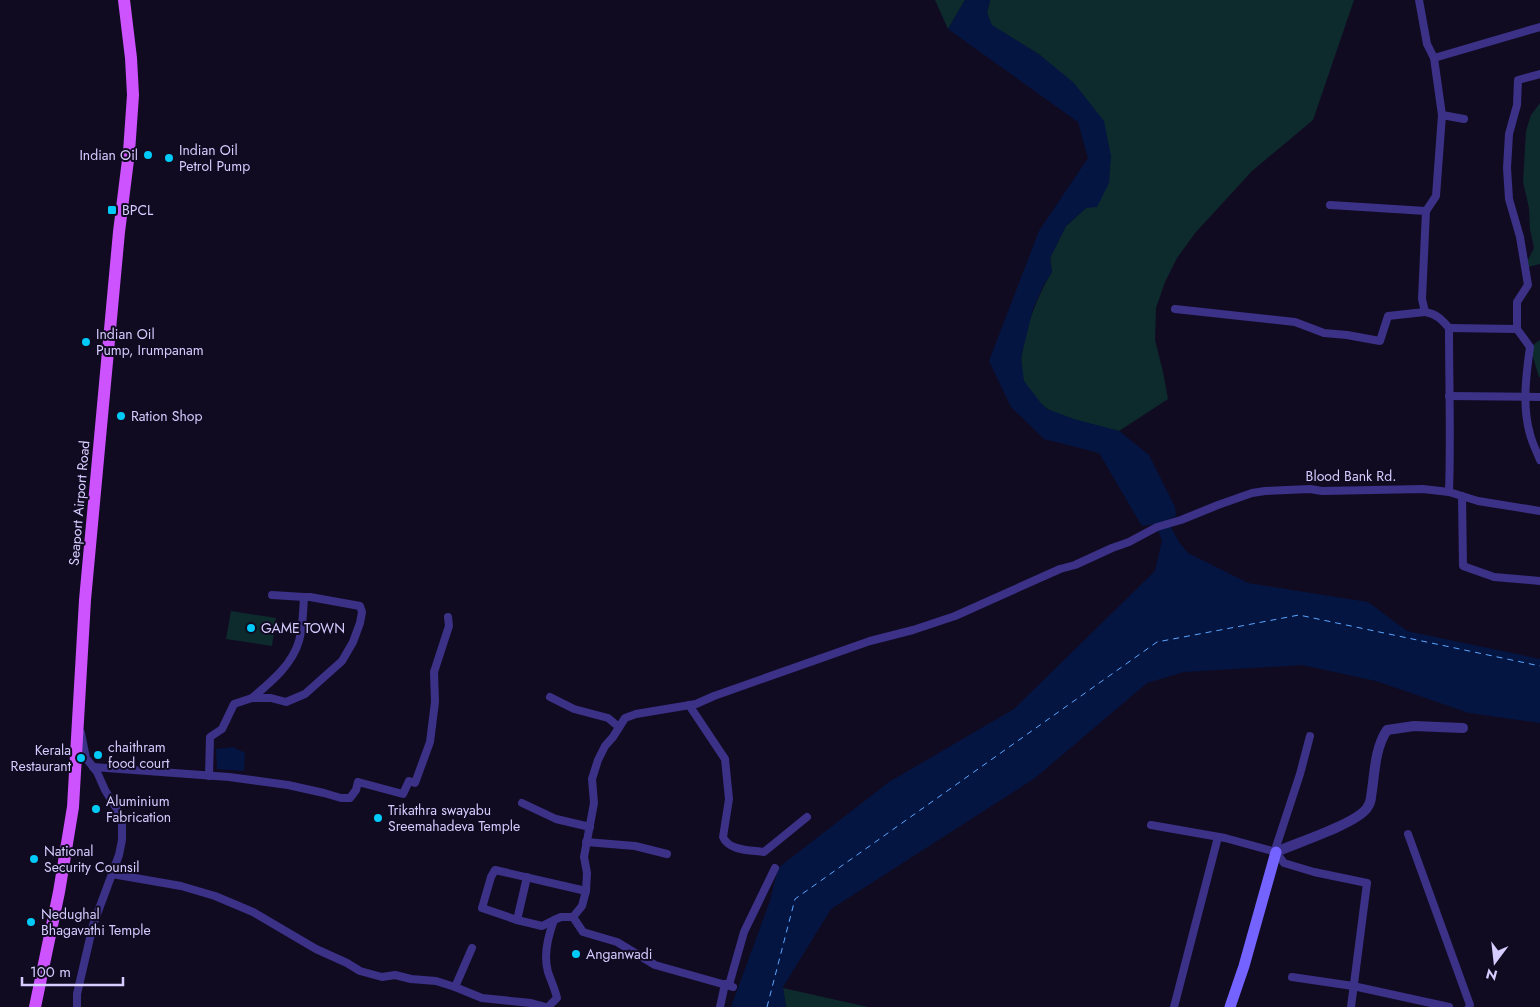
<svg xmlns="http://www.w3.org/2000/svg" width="1540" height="1007" viewBox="0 0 1540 1007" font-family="Jost,sans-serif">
  <rect width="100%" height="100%" fill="#110b22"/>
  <g fill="#0d2b2d">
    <path d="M935,0h30l-17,29z"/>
    <path d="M990,0h364l-41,120 -61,51 -56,61 -19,26 -12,24 -9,26 -1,32 8,32 5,27 -49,32c-18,-5 -59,-13 -73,-23 -6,-5 -20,-20 -22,-27 -11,-26 13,-86 28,-109l-2,-14 16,-32 20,-18 25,-52 -71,-101 -49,-30 -4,-12z"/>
    <path d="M1540,103v161l-16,4 10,-20 -4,-19 -1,-21 -6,-26 3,-51 5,-16z"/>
    <path d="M1540,340v37h-1l-9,-30z"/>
    <path d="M231,611l45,7 -4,28 -46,-7z"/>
    <path d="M783,988l85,19h-82z"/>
  </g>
  <g fill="#041542">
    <path d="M965,0h25l-3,13 5,12 48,30 34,28 30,38 7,35 -2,27 -12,24 -11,1 -20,18 -16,32 2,14 -9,14 -10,23 -12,49 3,23 16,21 7,7 27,10 45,12 30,24 26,52 1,9 -9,4 12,22 9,11 60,30 120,19 39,29 133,28v64l-71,-10 -93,-32 -74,-16 -118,7 -37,11 -112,95 -204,131 -48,78 3,20h-55l39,-106 8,-33 111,-86 125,-73 141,-138 7,-30 -6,-17 -14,2 -43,-73 -55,-14 -33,-32 -22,-46 50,-130 49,-73 -10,-36 -130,-93z"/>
    <path d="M233,747l12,6 -1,18 -27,-2 -1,-20z"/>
  </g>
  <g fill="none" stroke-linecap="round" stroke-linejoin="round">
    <path stroke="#5aa5ff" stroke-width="1" stroke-dasharray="6 5" stroke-linecap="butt" d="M767,1007l28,-108 362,-257 142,-27 241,51"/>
    <g stroke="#3b3187" stroke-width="8">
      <path d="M1419,0l8,44 7,14"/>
      <path d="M1540,74l-22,6 -1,25 -8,29 -2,34 2,31 11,38 8,48 -11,17v27l13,18c-4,28 -8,60 0,87 2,9 7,18 10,26"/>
      <path d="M1442,115l22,4"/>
      <path d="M1330,205l96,6"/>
      <path d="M1175,309l120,13 29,11 23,2 33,6 8,-25 37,-4 -3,-13 4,-88 10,-15 6,-81 -8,-57 106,-31"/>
      <path d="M1425,312c12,2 17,8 24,16 0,55 2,109 0,164"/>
      <path d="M1449,328l68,1"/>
      <path d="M1449,396l91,1"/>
      <path d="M1462,496l1,70 31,11 46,4"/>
      <path d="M272,595l32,2"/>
      <path d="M550,697l24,12 34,9 11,9"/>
      <path d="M689,705l36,54 4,40 -6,38c6,14 27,13 41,15l43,-35"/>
      <path d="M81,733l5,25 11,14 8,18 11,18 6,14v18l-3,15 -7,19 69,12 34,10 38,16 63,37 31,14 13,8 22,6 13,-2 16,4 25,2 19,6 27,11 49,5 15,4"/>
      <path d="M1310,736l-10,38 -24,73v5l8,11 30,9 53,11 -16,124"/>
      <path d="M93,767l136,10 59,8 36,8 17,5h9l6,-8 2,-8 45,12 6,-13 6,2 15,-41 5,-40 -1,-30 15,-46 -1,-9"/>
      <path d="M209,776l1,-39 12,-8 12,-25 18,-6h19l15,4 19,-8 37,-33 11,-19 7,-19 2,-11 -2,-6 -50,-9h-6c-1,15 -1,30 -5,44 -7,24 -28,41 -47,57"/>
      <path d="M522,803l34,16 34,8"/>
      <path d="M1151,825l74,13 51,14"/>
      <path d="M1408,834l62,171 -1,2"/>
      <path d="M586,842l49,4 32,8"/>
      <path d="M573,917l10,15 34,10 38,23 78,22"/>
      <path d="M517,920l10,-43"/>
      <path d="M554,920l-12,6 -25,-6 -35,-12 9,-31 4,-7 91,21"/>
      <path d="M1292,977l61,9 96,21"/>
      <path d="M729,985l15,-53 31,-64"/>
      <path d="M455,987l17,-39"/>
      <path d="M77,1007v-13l16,-69 19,-51"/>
      <path d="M548,1007l9,-9c-2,-9 -6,-17 -9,-26 -5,-17 0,-36 6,-52l7,-3h12l9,-11 4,-15 1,-18 -3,-16 10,-54 -2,-24 6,-19 7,-14 8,-9 12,-19 11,-4 60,-10 18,-8 156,-55 43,-11 42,-14 105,-47 15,-4 37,-17 17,-6 28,-15 24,-7 37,-15 34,-12 13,-2 45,-2 12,2 101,-2 26,3 29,9 62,10"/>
      <path d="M720,1007l5,-23"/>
      <path d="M1174,1007l44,-170"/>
    </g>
    <path stroke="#3b3187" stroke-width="10" d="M1276,852c20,-9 80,-28 91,-44 2,-3 4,-7 4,-11 4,-23 3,-47 16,-67l27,-4 49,2"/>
    <path stroke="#7463ff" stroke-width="11" d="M1230,1007l14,-41 32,-114"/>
    <path stroke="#cd53ff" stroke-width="12" d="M35,1007l24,-115 14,-85 12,-207 34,-368 10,-80 4,-57 -2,-37 -7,-58"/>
  </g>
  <g fill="#00caf7" stroke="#110b22" stroke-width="2">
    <circle cx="148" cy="155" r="5"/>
    <circle cx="169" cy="158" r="5"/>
    <rect x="107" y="205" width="10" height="10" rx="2.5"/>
    <circle cx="86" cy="342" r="5"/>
    <circle cx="121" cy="416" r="5"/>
    <circle cx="251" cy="628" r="5"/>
    <circle cx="98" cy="755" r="5"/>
    <circle cx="81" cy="758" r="5"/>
    <circle cx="96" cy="809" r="5"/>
    <circle cx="378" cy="818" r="5"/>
    <circle cx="34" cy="859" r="5"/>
    <circle cx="31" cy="922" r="5"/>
    <circle cx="576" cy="954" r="5"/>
  </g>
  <g text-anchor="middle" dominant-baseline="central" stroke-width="4" stroke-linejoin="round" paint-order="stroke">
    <g font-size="14" fill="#d6ccff" stroke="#110b22" text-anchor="start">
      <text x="179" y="150">Indian Oil<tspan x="179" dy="16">Petrol Pump</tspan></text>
      <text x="138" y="155" text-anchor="end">Indian Oil</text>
      <text x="122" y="210">BPCL</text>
      <text x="96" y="334">Indian Oil<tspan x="96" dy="16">Pump, Irumpanam</tspan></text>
      <text x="131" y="416">Ration Shop</text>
      <text x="261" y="628">GAME TOWN</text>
      <text x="108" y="747">chaithram<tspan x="108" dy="16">food court</tspan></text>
      <text x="71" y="750" text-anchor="end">Kerala<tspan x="71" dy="16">Restaurant</tspan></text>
      <text x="106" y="801">Aluminium<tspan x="106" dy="16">Fabrication</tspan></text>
      <text x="388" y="810">Trikathra swayabu<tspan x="388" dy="16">Sreemahadeva Temple</tspan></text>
      <text x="44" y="851">National<tspan x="44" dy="16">Security Counsil</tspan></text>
      <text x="41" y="914">Nedughal<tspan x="41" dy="16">Bhagavathi Temple</tspan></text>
      <text x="586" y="954">Anganwadi</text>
    </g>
    <g font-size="14" fill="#d6ccff" stroke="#110b22">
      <text x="1351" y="476">Blood Bank Rd.</text>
      <text transform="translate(79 503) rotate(-85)">Seaport Airport Road</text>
    </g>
  </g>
  <g transform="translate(1495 962) rotate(195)" stroke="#110b22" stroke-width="4" paint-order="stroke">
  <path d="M0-4L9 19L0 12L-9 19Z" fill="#d6ccff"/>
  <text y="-8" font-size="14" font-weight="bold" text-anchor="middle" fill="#d6ccff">N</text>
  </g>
  <path d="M22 977v8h101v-8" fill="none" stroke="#d6ccff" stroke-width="2.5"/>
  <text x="30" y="977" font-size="15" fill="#d6ccff" stroke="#110b22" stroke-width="4" paint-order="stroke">100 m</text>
</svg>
